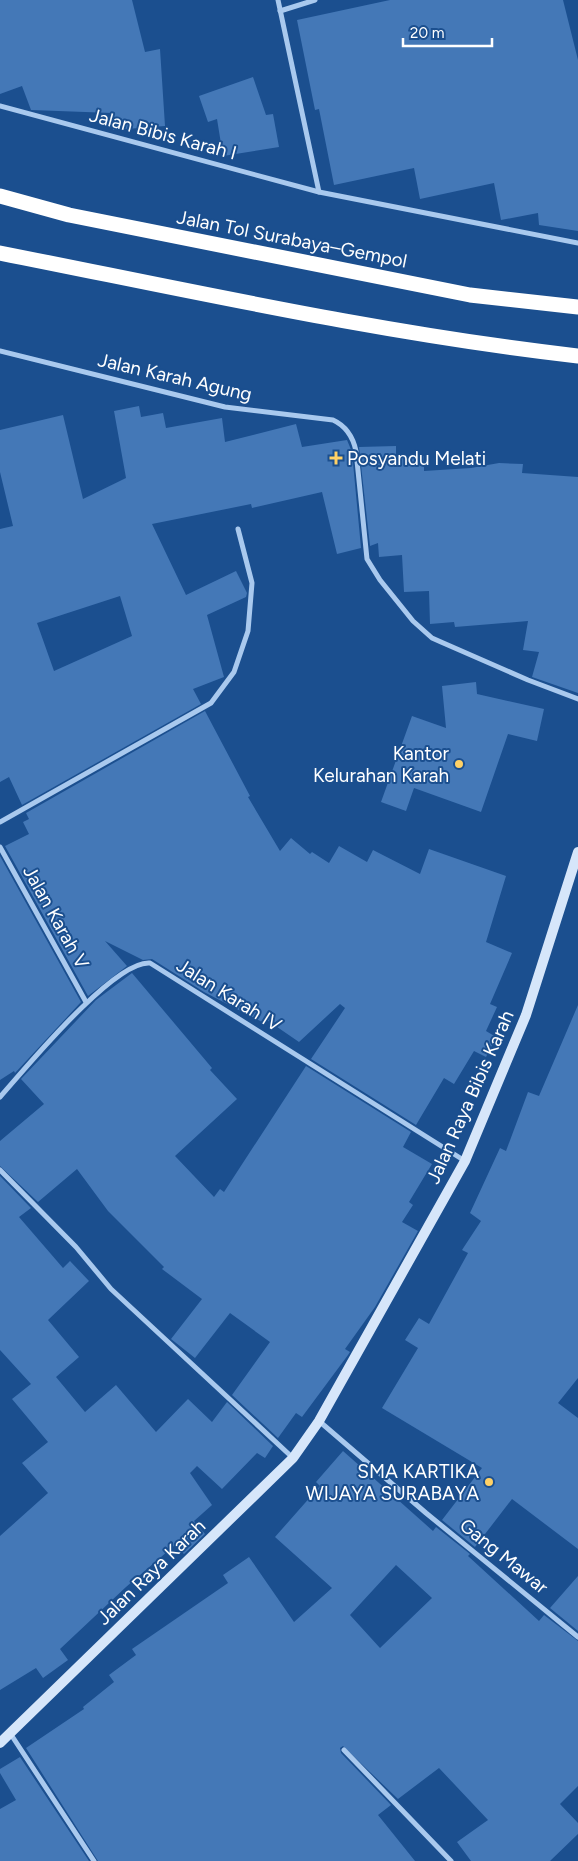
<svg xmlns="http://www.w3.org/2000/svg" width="578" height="1861" viewBox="0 0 578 1861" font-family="Figtree,sans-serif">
  <rect width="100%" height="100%" fill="#1b4f8f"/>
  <g fill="#4478b7" fill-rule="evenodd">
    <path d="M0,0h132l13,52 15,-3 5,77 -52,4 -1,-17 -81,-3 -9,-24 -22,8z"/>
    <path d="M390,0h173l15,60v171l-39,-6 -1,-12 -37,7 -7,-37 -74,16 -6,-31 -80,17 -15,-76 -4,1 -18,-90z"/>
    <path d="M253,77l13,38 7,-1 6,33 -56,9 -6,-37 -9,3 -9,-26z"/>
    <path d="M139,406l2,11 22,-4 3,15 56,-10 3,24 71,-18 6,23 45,-7 5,12 9,96 -24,6 -15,-62 -70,16 -1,-4 -99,20 34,71 50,-24 11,22 -1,4 -39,18 17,62 -31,12 8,15 -179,101 -13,-28 -9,5v-253l13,-3 -13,-54v-42l63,-15 20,84 43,-21 -12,-67zM120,596l12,40 -78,35 -17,-48z"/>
    <path d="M396,446v11l28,-1v15l47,-3 28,-5 24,1 -1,9 56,4v216l-46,-16 7,-25 -16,-2 5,-29 -73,6 -1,-5 -24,2 -1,-33 -25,1 -2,-37 -23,2 -1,-14 -8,3 -11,-99z"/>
    <path d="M476,682l1,12 67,15 -7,32 -29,-7 -27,78 -67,-24 -8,23 -25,-9 31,-86 34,12 -4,-42z"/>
    <path d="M205,711l45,85 -2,1 32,54 11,-13 19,16 2,-2 17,11 10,-17 28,16 6,-12 47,24 9,-25 77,27 -20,66 26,11 -22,51 7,3 -11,24 10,6 -10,20 -12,-6 -20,33 -10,-6 -28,47 -105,-66 34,-51 -5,-4 -41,38 -35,-24 -2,4 -58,-30 -52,-33 -9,1 -38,-19 22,25 -39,30 -83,-150 24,-12 -6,-12 6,-3 -3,-6z"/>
    <path d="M0,856l81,146 -66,71 -1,-2 -14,9z"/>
    <path d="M132,973l80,95 -2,2 27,29 -62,57 39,41 6,-8 4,3 82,-126 105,66 -8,15 29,17 -23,38 4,3 -11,17 16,9 -43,76 -30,42 5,3 -2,3 -46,62 -6,-4 -18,25 -46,-43 38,-53 -40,-29 -35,45 -24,-19 31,-40 -40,-30 2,-2 -56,-56 -31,-42 -39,33 -38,-36v-25l44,-37 -23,-25 75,-79z"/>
    <path d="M578,1005v373l-20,25 20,15v131l-66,-50 -37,48 -33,-27 40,-52 -100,-60 36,-60 -13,-8 14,-22 10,6 39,-71 -6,-3 19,-29 -11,-8 30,-65 6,3 22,-59 11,4z"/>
    <path d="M0,1176l31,32 -12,9 44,51 7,-7 19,20 -41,39 31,37 -23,20 29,35 31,-27 40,47 32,-33 24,23 15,-20 46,44 -8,12 -8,-5 -35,36 -25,-23 -7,7 22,32 -18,16 11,13 -21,20 -9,-9 -49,42 -66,62 8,11 -25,18 -7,-10 -36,22v-154l48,-43 -26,-30 26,-21 -36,-43 19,-15 -31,-34z"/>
    <path d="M343,1451l90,80 3,-4 34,27 -2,2 71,65 5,-6 34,26v145l-18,18 18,19v11l-28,27h-79l-14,-19 31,-22 -49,-52 -41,31 -55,-53 -3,2 1,5 50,52 -13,10 37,46h-317l-72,-113 58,-39 -1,-2 31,-25 -5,-7 27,-20 -4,-6 96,-66 -5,-8 26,-18 45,65 38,-34 -57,-51 45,-51 -4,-4zM396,1565l36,33 -52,50 -30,-33z"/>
    <path d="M578,1576v55l-28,-23z"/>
    <path d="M20,1757l69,104h-89v-52l16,-9 -16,-27v-4z"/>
  </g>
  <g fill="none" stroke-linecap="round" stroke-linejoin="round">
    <g stroke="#a9c9ee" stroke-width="5">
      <path d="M278,0l41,192"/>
      <path d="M280,11l35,-11"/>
      <path d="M0,106l319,86 259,51"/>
      <path d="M0,351l225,56 108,13c13,6 20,17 23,31l11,108 13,21 33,41 19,17 9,4 87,38 50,19"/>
      <path d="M0,822l211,-119 23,-31 14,-41 4,-48 -14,-54"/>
      <path d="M0,847l86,155"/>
      <path d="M0,1097c25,-28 114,-137 150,-134l315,198"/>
      <path d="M0,1170l76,77 35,42 182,169"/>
      <path d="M319,1421l107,92 152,124"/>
      <path d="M10,1733l84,128"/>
      <path d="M344,1750l107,111"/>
    </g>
    <path stroke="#d6e6fa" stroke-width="10" d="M0,1743l293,-285 26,-37 146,-260 61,-146 52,-163"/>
    <g stroke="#fff" stroke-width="15">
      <path d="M0,196l69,19 401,80 108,12"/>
      <path d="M0,253c192,38 384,81 578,103"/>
    </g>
  </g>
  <g fill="#ffd166" stroke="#1b4f8f" stroke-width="2">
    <path d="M333.5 450.5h5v5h5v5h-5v5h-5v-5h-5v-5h5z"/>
    <circle cx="459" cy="764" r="5"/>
    <circle cx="489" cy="1482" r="5"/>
  </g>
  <g text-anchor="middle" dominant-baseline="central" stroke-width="4" stroke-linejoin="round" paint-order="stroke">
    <g font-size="19" fill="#fff" stroke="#1b4f8f">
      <text transform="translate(163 134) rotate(15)">Jalan Bibis Karah I</text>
      <text transform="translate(292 239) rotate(11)">Jalan Tol Surabaya–Gempol</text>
      <text transform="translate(175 377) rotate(13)">Jalan Karah Agung</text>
      <text transform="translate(56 917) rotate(61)">Jalan Karah V</text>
      <text transform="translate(229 995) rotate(32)">Jalan Karah IV</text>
      <text transform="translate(470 1097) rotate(-66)">Jalan Raya Bibis Karah</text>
      <text transform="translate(504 1556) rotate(39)">Gang Mawar</text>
      <text transform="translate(151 1572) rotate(-44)">Jalan Raya Karah</text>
    </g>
    <g font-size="19" fill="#fff" stroke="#1b4f8f" text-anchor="end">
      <text x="347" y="458" text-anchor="start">Posyandu Melati</text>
      <text x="449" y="753">Kantor<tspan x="449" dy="22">Kelurahan Karah</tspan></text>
      <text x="479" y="1471">SMA KARTIKA<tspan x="479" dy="22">WIJAYA SURABAYA</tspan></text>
    </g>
  </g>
  <path d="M403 38v8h89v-8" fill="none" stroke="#ffffff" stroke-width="2.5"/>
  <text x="410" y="38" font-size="15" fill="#ffffff" stroke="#1b4f8f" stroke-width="4" paint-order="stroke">20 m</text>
</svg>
